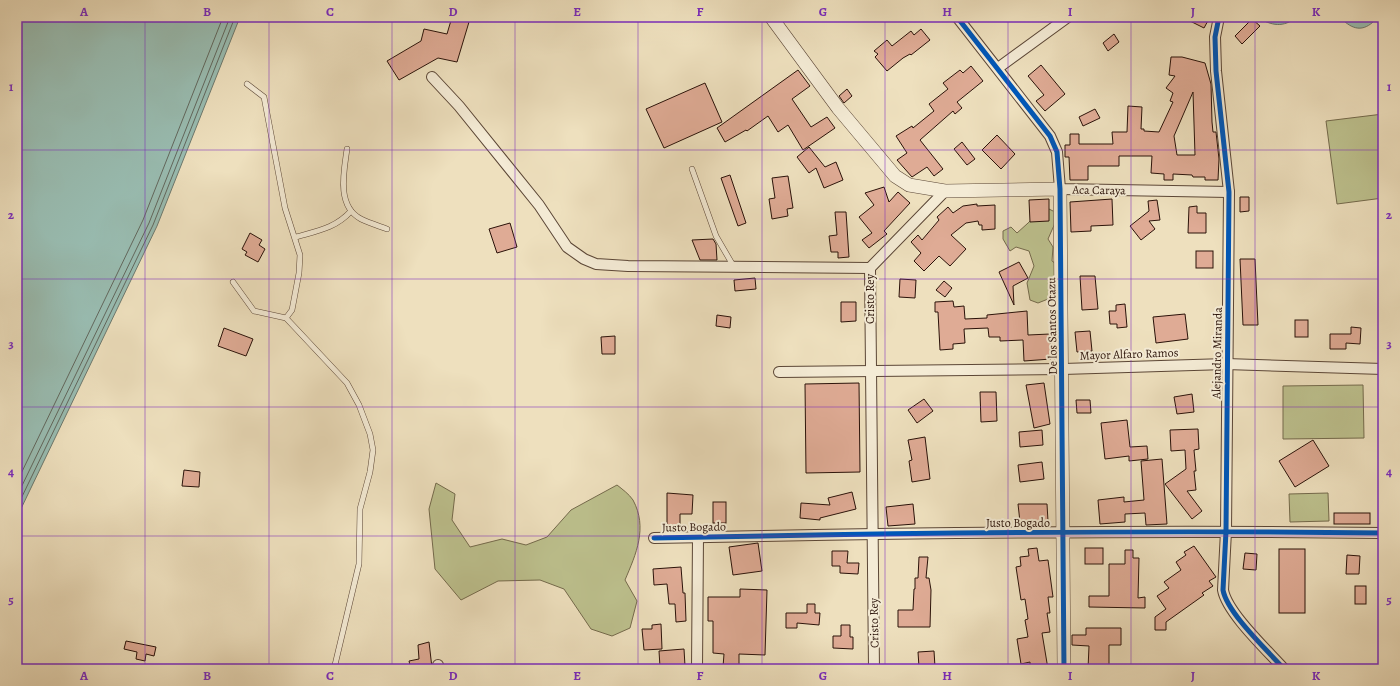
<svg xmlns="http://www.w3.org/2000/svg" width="1400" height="686" viewBox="0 0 1400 686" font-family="Alegreya,serif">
  <rect width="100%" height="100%" fill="#eee0be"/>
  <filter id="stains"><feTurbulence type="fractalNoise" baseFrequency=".005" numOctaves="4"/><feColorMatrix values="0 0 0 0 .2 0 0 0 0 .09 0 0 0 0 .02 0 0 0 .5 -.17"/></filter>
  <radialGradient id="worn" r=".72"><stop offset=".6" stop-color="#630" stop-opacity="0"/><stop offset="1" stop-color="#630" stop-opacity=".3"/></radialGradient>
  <g fill="#bdc18e" stroke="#746a4c">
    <path d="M1383,114v84l-46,6 -11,-83z"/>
    <path d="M1039,204l20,10 -11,25 5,8 -1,14 7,5 -5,10 8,10 -4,9 -20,8 -8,-3 -3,-17 7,-17 -5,-15 -13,-4 -6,4 -7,-12v-8l8,-4 6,6 21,-19z"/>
    <path d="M1363,385l1,53 -81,1v-53z"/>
    <path d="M436,483l19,11 -3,26 18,27 32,-8 24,6 21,-8 24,-27 46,-25c5,4 12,9 16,15 15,28 3,54 -8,80l12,21 -7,27 -18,8 -21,-7 -27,-40 -24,-9 -42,1 -37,19 -26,-31 -6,-60z"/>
    <path d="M1328,493l1,28 -39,1 -1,-28z"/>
  </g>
  <g fill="#99bdb2" stroke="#6d796e">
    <path d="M17,17h223l-83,209 -140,291z"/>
    <path d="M1257,17h40c-14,11 -25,9 -40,0z"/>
    <path d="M1340,17h9l6,4 9,-4h9v5c-12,11 -23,6 -33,-5z"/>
  </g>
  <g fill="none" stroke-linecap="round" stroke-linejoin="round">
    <g stroke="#62685e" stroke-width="1">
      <path d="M17,482l126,-262 80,-203"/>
      <path d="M17,496l132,-273 81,-206"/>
      <path d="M17,507l136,-282 82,-208"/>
    </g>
  </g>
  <g fill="#dfab95" stroke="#2a1209" fill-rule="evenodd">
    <path d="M452,17l17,5 -12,40 -19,-4 -39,22 -12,-19 34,-20 3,-12 23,5z"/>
    <path d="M1182,17h28l-6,11z"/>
    <path d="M1252,19l8,7 -18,18 -7,-8z"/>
    <path d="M921,29l9,11 -19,15 -1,-1 -7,4 -16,13 -12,-14 3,-3 -4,-3 13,-11 5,6 19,-15 3,4z"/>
    <path d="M1114,34l5,8 -11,9 -5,-8z"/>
    <path d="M1171,57h11l23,6 6,21 1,38 1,10h3l3,27 -1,21h-13v-3h-12l-1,-2 -19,-1v6h-9v-6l-13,-1 1,-17h-33v10h-31v14h-18l-1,-23h-4v-12h5v-11h9v10h34l-1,-12h15l1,-26 14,1 -1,22h3v2l15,1 14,-30 -3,-1 3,-8 -7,-5 9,-12 -6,-1zM1193,92l2,63h-18l-3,-19z"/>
    <path d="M1041,65l24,29 -20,17 -9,-10 8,-6 -16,-19z"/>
    <path d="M971,66l12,15 -26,21 5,6 -7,6 -2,-3 -33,29 23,29 -9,7 -7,-9 -15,10 -15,-17 10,-7 -11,-17 16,-10 1,2 21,-17 -5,-7 19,-15 -5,-6 17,-13 3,3z"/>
    <path d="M798,70l12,16 -18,13 19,28 16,-10 8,11 -32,22 -15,-25 -10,7 -10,-16 -21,15 -1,-1 -21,12 -8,-14z"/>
    <path d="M705,83l17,39 -58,26 -18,-39z"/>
    <path d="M847,89l5,7 -8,7 -5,-7z"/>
    <path d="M1095,109l5,9 -17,8 -4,-9z"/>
    <path d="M997,135l18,19 -14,15 -19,-19z"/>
    <path d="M962,142l13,17 -8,6 -13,-16z"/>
    <path d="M809,147l16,20 11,-5 7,18 -19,8 -8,-20 -7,5 -12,-16z"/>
    <path d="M730,175l16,48 -8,3 -17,-48z"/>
    <path d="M788,176l5,32 -6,1 1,7 -16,3 -3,-20 6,-1 -3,-20z"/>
    <path d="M884,187l5,15 9,-10 12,11 -26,28 3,3 -18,14 -7,-8 10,-7 -13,-16 15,-12 -9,-12z"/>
    <path d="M1240,197h9v14l-9,1z"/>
    <path d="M1049,199v22l-19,1 -1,-22z"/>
    <path d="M1112,199l1,26 -22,1v5l-20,1 -1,-30z"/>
    <path d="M1157,200l3,20 -11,1 6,8 -14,11 -11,-14 19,-15 -1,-10z"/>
    <path d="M977,204v2l18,-1v24l-13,1v-5h-3l-1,-4 -12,2 -15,12 15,14 -16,17 -11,-10 -15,15 -10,-10 7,-8 -10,-11 7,-7 4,5 17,-20 -2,-3 11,-10 5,6 10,-7z"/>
    <path d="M1197,206v7h9v20h-18l1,-26z"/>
    <path d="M835,212h11l3,45 -11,1v-6h-7l-2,-16 8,-1z"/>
    <path d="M510,223l7,24 -20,6 -8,-24z"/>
    <path d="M250,233l12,7 -3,5 6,4 -7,13 -13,-7 2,-3 -5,-3z"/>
    <path d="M713,239l3,5 1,16h-17l-8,-20z"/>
    <rect x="1196" y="251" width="17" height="17"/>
    <path d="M1240,259h15l3,66h-15z"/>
    <path d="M1019,262l9,16 -15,8 1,19 -15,-33z"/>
    <path d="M1080,276h15l3,33 -16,1z"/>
    <path d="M755,278l1,11 -21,2 -1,-11z"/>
    <path d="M900,279l16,1 -1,18 -16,-1z"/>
    <path d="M944,281l8,7 -7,9 -9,-7z"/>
    <path d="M953,301l1,6 10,-1 1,13 22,-1v-3l40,-4 1,24 22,-1 1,25 -27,2 -1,-21 -23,1v-4h-11l-1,-9 -24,1 1,14 -12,1v5l-13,1 -2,-38h-3v-10z"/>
    <path d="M841,302h15v19l-15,1z"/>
    <path d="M1125,304l2,23 -10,1v-4h-7l-1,-13h7v-6z"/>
    <path d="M1185,314l3,25 -32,4 -3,-26z"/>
    <path d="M717,315l14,2 -1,11 -14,-2z"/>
    <rect x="1295" y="320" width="13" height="17"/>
    <path d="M1351,327l10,1 -1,16 -14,-1v6h-16v-15h21z"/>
    <path d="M224,328l29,11 -7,17 -28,-10z"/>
    <path d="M1090,331l2,20 -15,1 -2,-20z"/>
    <path d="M615,336v18h-13l-1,-17z"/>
    <path d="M859,383l1,89 -54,1 -1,-89z"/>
    <path d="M1044,383l6,41 -16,4 -8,-43z"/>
    <path d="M980,392h16l1,29 -16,1z"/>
    <path d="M1192,394l2,18 -17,2 -3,-17z"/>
    <path d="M924,399l9,12 -16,12 -9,-13z"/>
    <path d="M1076,400h14l1,13h-14z"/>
    <path d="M1127,420l3,27 17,-1 1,13 -19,2v-5l-24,3 -4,-36z"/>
    <path d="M1198,429l1,20 -5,1 2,21h-2l2,19 -9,1 15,20 -10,8 -27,-35 21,-15 -1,-19 -14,1 -1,-21z"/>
    <path d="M1042,430l1,15 -23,2 -1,-15z"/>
    <path d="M925,437l5,42 -18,3 -3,-21 3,-1 -4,-20z"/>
    <path d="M1313,440l16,26 -34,21 -16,-26z"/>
    <path d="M1162,459l5,65 -21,1 -1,-12 -20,1v8l-25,2 -2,-24 26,-3v5l20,-2 -3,-39z"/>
    <path d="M1042,462l2,17 -24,3 -2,-17z"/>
    <path d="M184,470l16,2 -1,15 -17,-1z"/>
    <path d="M852,492l4,17 -36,9v2l-20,-2 1,-15 29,2 -2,-7z"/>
    <path d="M667,493l26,2 -1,19h-12v12l-13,-1z"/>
    <rect x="713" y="502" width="13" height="21"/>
    <path d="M913,504l2,20 -27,2 -2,-19z"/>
    <path d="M1018,504h29l1,17 -28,1z"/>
    <rect x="1334" y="513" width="36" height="11"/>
    <path d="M758,543l4,28 -29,4 -4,-28z"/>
    <path d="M1194,546l22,31 -7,4 4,5 -11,7 2,2 -38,27v8h-11v-13l11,-8 -9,-13 12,-8 -5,-6 17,-12 -5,-8 10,-7 -2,-3z"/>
    <path d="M1037,548l2,13 9,-1 5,37h-5l2,16h-3l3,19 -8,1 6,36h-18v-7l-9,2 -4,-25 11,-2 -3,-17 3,-1 -3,-20 -4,1 -5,-33 5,-1 -1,-9 9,-1 -1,-7z"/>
    <rect x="1085" y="548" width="18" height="16"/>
    <rect x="1279" y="549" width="26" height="64"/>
    <path d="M1125,550h8v8h6l-1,40 7,-1v11l-56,-1v-11h20v-32h16z"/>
    <path d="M832,551h16l-1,12h12l-1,11 -18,-1v-7h-8z"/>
    <path d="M1245,553l12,1 -1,16 -13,-1z"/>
    <path d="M1347,555l13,1 -1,18h-13z"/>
    <path d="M919,557h9l-2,21h3l2,12 -1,37h-32v-17h15l1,-21h1v-11h3z"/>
    <path d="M681,567l2,26h2l1,28 -10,1 -1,-18h-6l-2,-20 -13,1 -1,-16z"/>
    <rect x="1355" y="586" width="11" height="18"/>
    <path d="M740,589l27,1 -2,65 -26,-1v14l-16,-1 1,-13 -11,-1v-32h-5v-24h32z"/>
    <path d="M807,604h8v9h5l-1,12 -22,-2v5h-11v-15h21z"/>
    <path d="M661,624l1,25 -18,1 -2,-21h10v-4z"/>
    <path d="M841,625h9v12h3v12l-20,-1v-12h8z"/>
    <path d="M1086,628h35v17h-12v24h-21l1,-23 -17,-1v-10h14z"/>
    <path d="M126,641l30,6 -2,9 -8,-2 -1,7 -9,-2 1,-7 -13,-3z"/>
    <path d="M429,642l3,26 -21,1 -2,-8 10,-2 -1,-14z"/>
    <path d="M684,649l1,17 -25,1 -1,-16z"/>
    <path d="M934,651l1,16h-16l-1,-15z"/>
  </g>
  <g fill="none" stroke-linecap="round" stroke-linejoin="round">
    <defs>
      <g id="service">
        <path d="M247,84l17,13 21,111 15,47 -1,18 -7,37 -6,8"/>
        <path d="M347,149c-3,22 -11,57 14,70 8,4 18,7 26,10"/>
        <path d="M692,169l24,67 18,31"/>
        <path d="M296,237c21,-6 40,-9 55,-26"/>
        <path d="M233,282l21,29 32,7 61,65 12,22 11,29 3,16 -3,22 -10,37 -1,55 -25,105"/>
      </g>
      <g id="minor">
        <path d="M957,17l93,119 7,16 3,37 169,3"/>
        <path d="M1219,17l-4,20 1,34 13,121 -3,339 -3,59c4,23 45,61 61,79"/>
        <path d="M998,68l70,-51"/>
        <path d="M432,77l27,29 80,99 28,42 17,12 12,5 32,2 242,2"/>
        <path d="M779,372l284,-3 163,-5 157,5"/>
        <path d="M654,538c243,-5 486,-8 729,-5"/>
        <path d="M438,665v4"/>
        <path d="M697,669l1,-132"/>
        <path d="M874,669l-4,-401 75,-77"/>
      </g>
      <path id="tertiary" d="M771,17l67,91 57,68 14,9 36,6 115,-2 4,480"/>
    </defs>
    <use href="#service" stroke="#5b4636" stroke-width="6"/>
    <use href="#minor" stroke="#5b4636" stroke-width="12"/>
    <use href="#tertiary" stroke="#5b4636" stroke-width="14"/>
    <use href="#service" stroke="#f4ebd5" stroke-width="5"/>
    <use href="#minor" stroke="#f4ebd5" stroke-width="10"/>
    <use href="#tertiary" stroke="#f4ebd5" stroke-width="13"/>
    <defs>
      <g id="cycleway">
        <path d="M957,17l93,119 7,16 3,37 4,480"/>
        <path d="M1219,17l-4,20 1,34 13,121 -3,339 -3,59c4,23 45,61 61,79"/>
        <path d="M654,538c243,-5 486,-8 729,-5"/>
      </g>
    </defs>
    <use href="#cycleway" stroke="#f4ebd5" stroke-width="8"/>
    <use href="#cycleway" stroke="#0057b8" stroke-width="5"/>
  </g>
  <path fill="none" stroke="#7b2cbf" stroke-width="1" stroke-opacity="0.55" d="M145,17v652M269,17v652M392,17v652M515,17v652M638,17v652M762,17v652M885,17v652M1008,17v652M1131,17v652M1255,17v652M17,150h1366M17,279h1366M17,407h1366M17,536h1366"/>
  <g text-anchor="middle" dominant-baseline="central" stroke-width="4" stroke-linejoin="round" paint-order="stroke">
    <g font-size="12" fill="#2a1209" stroke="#f4ebd5">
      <text transform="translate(1099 190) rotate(1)">Aca Caraya</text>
      <text transform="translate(870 299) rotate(-90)">Cristo Rey</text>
      <text transform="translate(1052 326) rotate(-91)">De los Santos Otazu</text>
      <text transform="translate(1217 353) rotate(-89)">Alejandro Miranda</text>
      <text transform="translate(1129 354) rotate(-2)">Mayor Alfaro Ramos</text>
      <text x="1018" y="523">Justo Bogado</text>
      <text transform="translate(694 527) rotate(-1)">Justo Bogado</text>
      <text transform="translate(874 623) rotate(-91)">Cristo Rey</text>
    </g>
  </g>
  <rect width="1400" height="686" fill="none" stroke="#eee0be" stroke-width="44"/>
  <rect x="22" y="22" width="1356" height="642" fill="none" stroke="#7b2cbf" stroke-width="1.5"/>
  <g font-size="13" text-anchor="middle" font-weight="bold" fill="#7b2cbf">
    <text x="84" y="16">A</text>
    <text x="207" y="16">B</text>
    <text x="330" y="16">C</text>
    <text x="453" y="16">D</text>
    <text x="577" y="16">E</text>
    <text x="700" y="16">F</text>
    <text x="823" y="16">G</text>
    <text x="947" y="16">H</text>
    <text x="1070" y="16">I</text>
    <text x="1193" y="16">J</text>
    <text x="1316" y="16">K</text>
    <text x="11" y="91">1</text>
    <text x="1389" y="91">1</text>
    <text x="11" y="219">2</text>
    <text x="1389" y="219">2</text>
    <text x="11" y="348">3</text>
    <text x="1389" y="348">3</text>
    <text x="11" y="476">4</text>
    <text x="1389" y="476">4</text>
    <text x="11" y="604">5</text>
    <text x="1389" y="604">5</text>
    <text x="84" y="680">A</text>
    <text x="207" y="680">B</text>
    <text x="330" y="680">C</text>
    <text x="453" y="680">D</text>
    <text x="577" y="680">E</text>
    <text x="700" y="680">F</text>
    <text x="823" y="680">G</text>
    <text x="947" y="680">H</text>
    <text x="1070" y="680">I</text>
    <text x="1193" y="680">J</text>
    <text x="1316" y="680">K</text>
  </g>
  <rect width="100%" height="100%" filter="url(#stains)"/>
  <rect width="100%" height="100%" fill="url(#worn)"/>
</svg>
